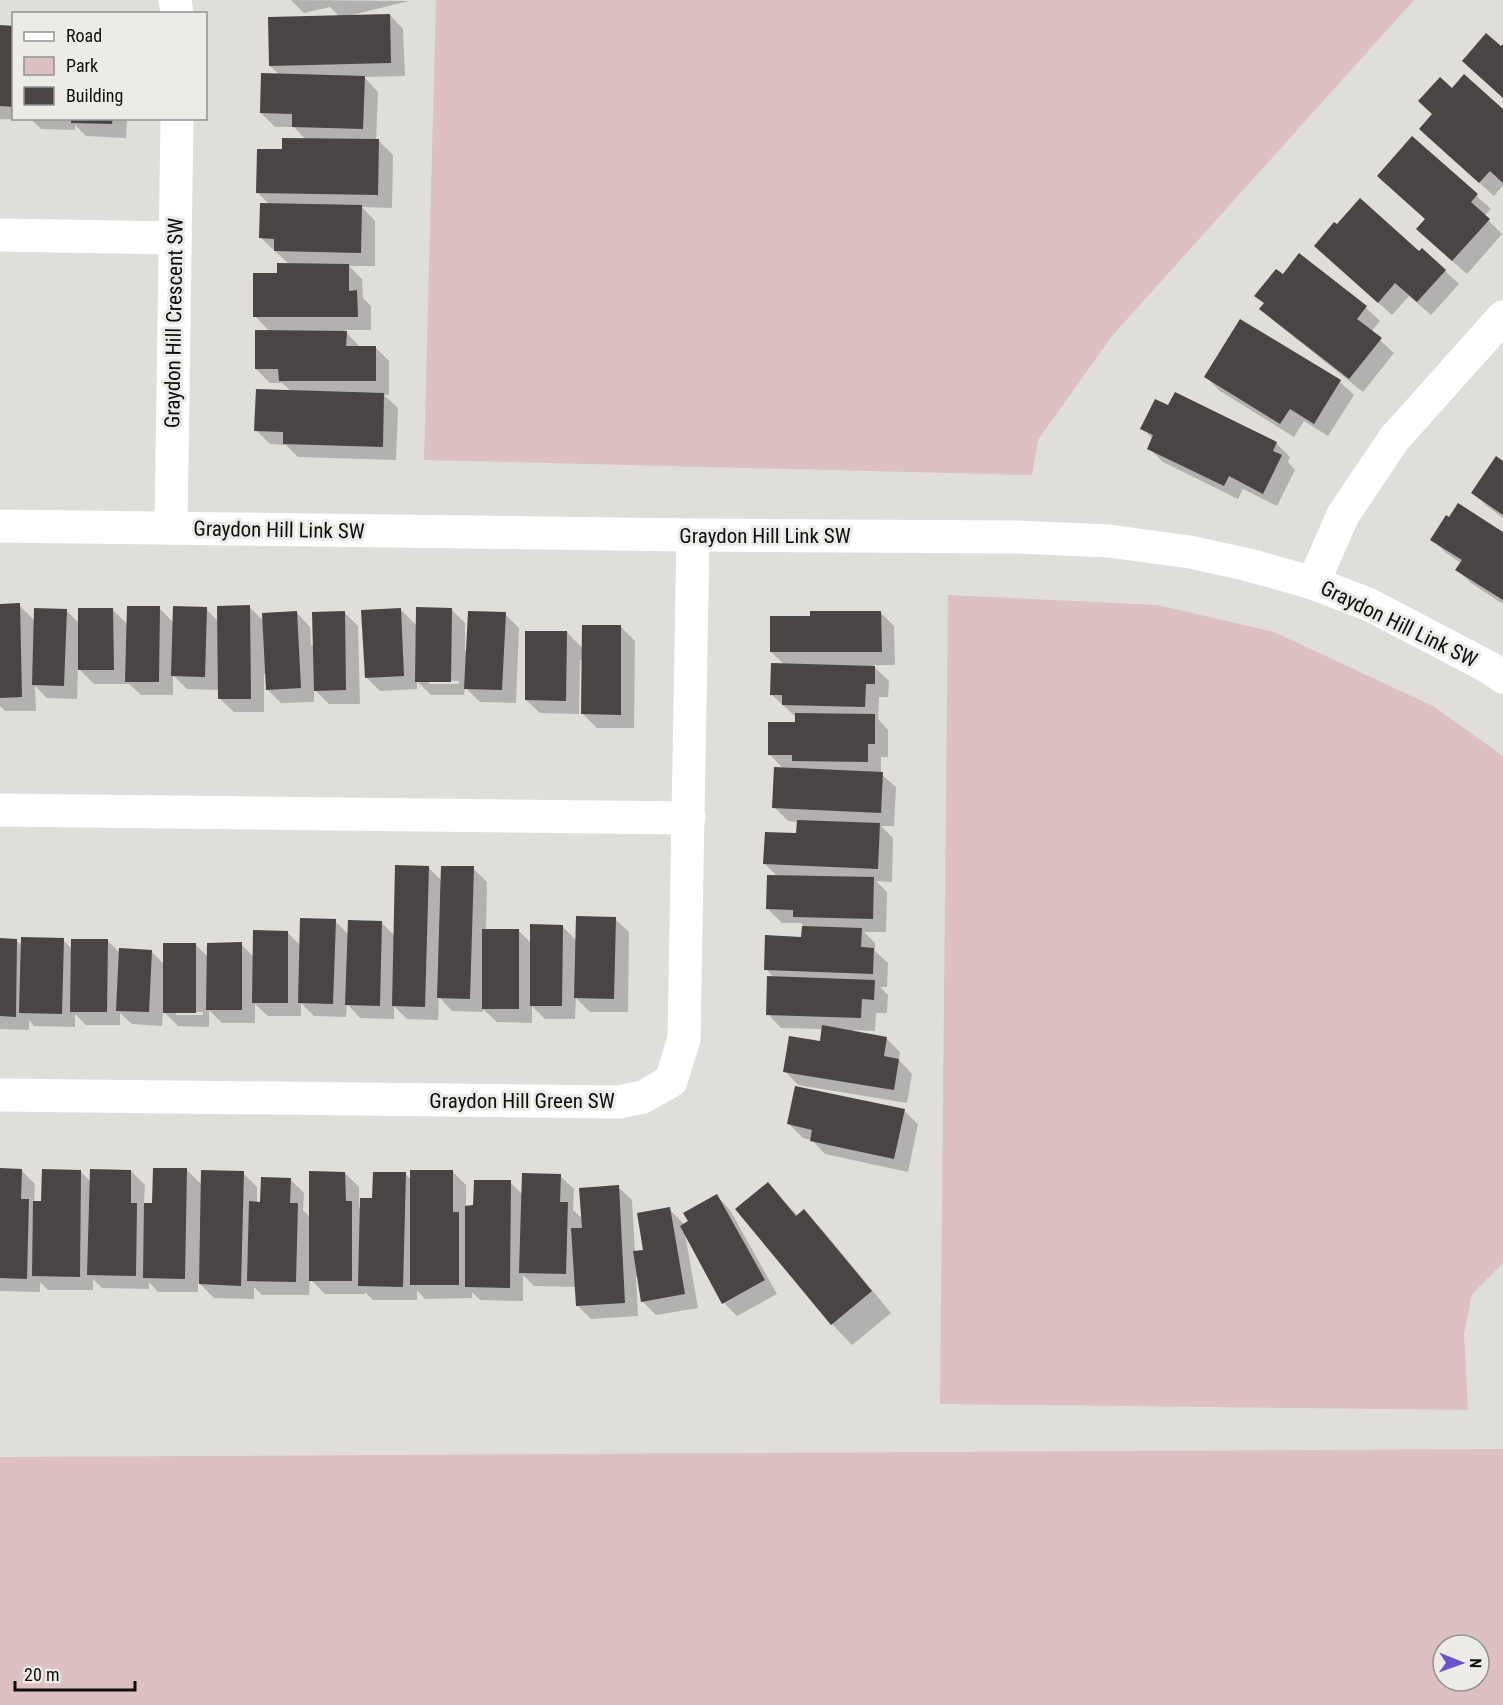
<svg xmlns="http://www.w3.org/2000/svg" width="1503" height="1705" viewBox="0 0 1503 1705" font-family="'Roboto Condensed',sans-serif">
  <rect width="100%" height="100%" fill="#e0dedb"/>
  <g fill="#ddc0c1" fill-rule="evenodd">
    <path d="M436,0h978l-302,336 -74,104 -6,35 -608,-15z"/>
    <path d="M948,595l209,10 117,27 159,74 70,50v507l-31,31 -8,41 4,75 -528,-6z"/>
    <path d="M1503,1449v256h-1503v-248zM1443,1645h36v36h-36z"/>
  </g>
  <g fill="#0003" fill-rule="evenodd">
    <path d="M291,0l118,1 -57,14h38l13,14 2,47 -41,1 14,15 -2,49h3l14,14 -1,53 -30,-1 13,14v45h-26l13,13 1,19 8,8v24h-27l16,17h15l14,14v34h-5l14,13 -2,52 -98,-3 -12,-12 -16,-1 -14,-14 35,-39 -9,-8h-12l-14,-14 14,-37 -15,-16 24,-41 11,-10 -29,-27 9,-33 -13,-13 26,-41 23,-11 -12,-13h-19l-14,-14 19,-38 -10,-9 70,-49 -10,-10 -26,6z"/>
    <path d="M0,27h14v91h15v2l-29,-1z"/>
    <path d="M1452,90l51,21v74l-9,11 -60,-54z"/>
    <path d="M30,118h97l-1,20 -40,-2 -11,-11v5l-34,-1z"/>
    <path d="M1413,138l78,71 -7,7 18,18 -35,40 -35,-31z"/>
    <path d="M1419,253l26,18 14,13 -28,31 -22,-19 -17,19 -62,-56z"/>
    <path d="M1299,255l67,53 14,13 -9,11 23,21 -31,39 -88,-70 -14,-14 4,-4 -9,-8 27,-20z"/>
    <path d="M1206,377l134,5 14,13 -26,41 -24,-15 -10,16 -74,-46z"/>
    <path d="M1169,407l107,36 14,14 -2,5 7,8 -18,36 -34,-17 -5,10 -75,-37 -14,-14 4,-9 -11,-11z"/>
    <path d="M1503,463v55l-16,-12 -14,-13z"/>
    <path d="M1503,533v71l-32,-21 -14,-13 4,-7 -15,-10 -14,-14z"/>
    <path d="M0,605h19l16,16 31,-11 14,14 33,-14 15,15 31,-17 15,15 32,-14 12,12 31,-14 15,14 33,-8 13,14 1,18h3l31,-32 13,13 2,78h-31l-15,-15v13l-33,1 -14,-14 -1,-15h-2v38h-30l-14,-13v-9l-33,-1 -14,-14v20h-32l-12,-11h-35l-16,-16 -1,31 -30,-1 -12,-12 1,25h-31l-5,-5z"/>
    <path d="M451,609l14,14v28h3l37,-37 14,14 -3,75 -36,-1 -15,-15 -1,8h-33l-14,-14v8l-37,2 -14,-14 35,-67 16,16zM429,680l30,1v3h-30z"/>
    <path d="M880,612l14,14 1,39h-23l17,16 -1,16h-9l-1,22 10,11v27h-7v17l15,13 -2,39h-13l12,12 -1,44 -16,-1 11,11 -1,40h-22l11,11v8l13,12 -1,24h-7l8,8 -1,18h-11l-1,18 -22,-1v2l33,6 14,14 -1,8 13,14 -5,29 -109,-18 -13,-14 36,-28 2,-14 -42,-1 -13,-14 6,-36 -8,-9 36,-31 1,-13 -2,-2h-19l-14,-14 10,-32 -13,-13 33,-29v-13l-10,-1 -14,-14 10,-38 -15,-15 28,-30v-6l-26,-24 14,-29 -14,-13 40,-35z"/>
    <path d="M621,627l14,14 -1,87h-37l-14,-14v-54h-3l-1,54 -39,-1 -14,-13 41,-68 16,17z"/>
    <path d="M428,867l14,14 31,-13 14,14 -1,49 32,-1 13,13 31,-17 15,15 38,-22 14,13 -1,80h-38l-14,-14 -1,21h-30l-13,-13v17l-35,-1 -14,-13v3l-31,-1 -13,-14 -1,23 -31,-1 -13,-13v13l-34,-1 -13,-14 -1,13 -32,-1 -13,-13v13h-33l-13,-12v19h-33l-13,-13v17l-31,-1 -15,-15 -1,15 -30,-2 -12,-11v12h-34l-11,-11v13l-41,-1 -5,-6v10l-29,-1v-89h16l6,6 41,-6 9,9 36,-8 13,13 30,-3 13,13 31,-20 13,13 33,-13 13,13 33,-25 14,14 34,-25 14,14 33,-12 13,13zM176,1012h27v3h-27z"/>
    <path d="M904,1111l14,13 -10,48 -83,-18 -13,-14 -9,-2 -14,-14z"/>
    <path d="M0,1170h21l14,14 -1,19h8l38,-32 11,11 40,-11 14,14 -1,20h10l33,-35 16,16 40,-13 14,14v16l5,1 28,-25 14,14 -1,17 8,8 34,-45 14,14v21h3l12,-9 31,-25 7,6 40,-9 14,14v22h9l35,-25 13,13 37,-19 14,13 -1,21 10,9 35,-32 14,13 3,53 9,-2 25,-42 14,14 1,2 33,-29 13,14 47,84 -40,22 -13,-13 -39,-69 13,74 -42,7 -14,-14 -4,-24h-2l2,39 -47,3 -14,-14 -1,-18 -42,-1 -11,-11v26l-43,-1 -8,-8v6l-47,1 -8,-9v10h-44l-8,-8v2h-40l-15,-15 -1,16h-47l-8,-8v12l-40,-1 -16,-16v10h-40l-9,-10v7l-47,-1 -9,-9v11h-45l-8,-8v10l-40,-1z"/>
    <path d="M768,1184l30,32 6,-5 20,21 67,81 -39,32 -20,-21z"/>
  </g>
  <g fill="#484544">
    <path d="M390,14l1,49 -122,3 -1,-49z"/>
    <path d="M0,25l14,1v81l-14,-1z"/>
    <path d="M1486,33l15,13 2,-2v54l-41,-37z"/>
    <path d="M261,73l104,3 -2,53 -71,-2v-13l-32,-1z"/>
    <path d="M1464,74l39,35v74l-13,-12 -11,12 -60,-54 13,-15 -14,-13 22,-24 12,11z"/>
    <path d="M71,118h42l-1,6 -41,-1z"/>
    <path d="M1412,136l66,58 -7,8 19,17 -38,42 -36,-32 9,-10 -48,-43z"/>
    <path d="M282,138l97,1 -1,56 -122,-2 1,-44h25z"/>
    <path d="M1360,198l59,53 3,-3 24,22 -29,32 -22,-19 -17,20 -64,-57 20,-24 3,2z"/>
    <path d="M260,203l102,2 -1,48 -87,-2v-12l-15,-1z"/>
    <path d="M1299,253l68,53 -10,13 25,19 -33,41 -90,-70 5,-6 -10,-7 22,-27 7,5z"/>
    <path d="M277,263l72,1v27l8,-1 1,27h-105v-44h24z"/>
    <path d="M1240,319l101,61 -27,44 -24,-15 -10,15 -76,-47z"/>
    <path d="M255,330l92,1 -1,15h30v35h-97l-1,-12h-23z"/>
    <path d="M256,389l128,4 -1,54 -100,-3v-12l-29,-1z"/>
    <path d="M1175,392l102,50 -4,9 9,4 -19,39 -34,-18 -5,10 -77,-37 6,-14 -13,-6 15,-30 13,6z"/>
    <path d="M1496,456l7,5v54l-32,-22z"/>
    <path d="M1458,503l45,29v68l-48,-30 7,-10 -32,-20 16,-25 3,2z"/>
    <path d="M20,603l2,94 -22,1v-94z"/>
    <path d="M250,605l1,94h-33l-1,-93z"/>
    <path d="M127,606h33l-1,76h-34z"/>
    <path d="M173,606l34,1 -2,70 -34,-1z"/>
    <path d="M416,607l36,1 -1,74h-36z"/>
    <path d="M34,608l33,1 -3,77 -32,-1z"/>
    <path d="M78,608h35l1,62h-36z"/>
    <path d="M401,608l3,68 -39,2 -4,-68z"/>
    <path d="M297,611l4,77 -35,2 -4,-77z"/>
    <path d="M345,611l1,79 -32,1 -2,-79z"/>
    <path d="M468,611l38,1 -4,78 -38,-1z"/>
    <path d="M810,611h71l1,41h-112v-36h40z"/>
    <path d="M582,625h39v90l-40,-1z"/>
    <path d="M525,631h42l-1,70 -41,-1z"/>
    <path d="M771,663l104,3v18h-9l-1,23 -83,-2v-10h-12z"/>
    <path d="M795,713l80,1v30h-7v18l-76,-1v-6h-24v-33h27z"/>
    <path d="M774,767l109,5 -2,41 -109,-5z"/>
    <path d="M797,820l83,3 -2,46 -115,-5 2,-32 31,1z"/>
    <path d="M395,865l34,1 -4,141 -33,-1z"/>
    <path d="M441,866h33l-4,133 -33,-1z"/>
    <path d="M767,875l107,2 -1,42 -80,-2v-7l-27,-1z"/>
    <path d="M576,916l40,1 -2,82 -40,-1z"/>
    <path d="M300,918l36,1 -3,85 -35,-1z"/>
    <path d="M348,920l34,1 -2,85 -35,-1z"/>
    <path d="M530,924l33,1 -1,81h-32z"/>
    <path d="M802,926l60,2 -1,19 13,1 -1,26 -109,-4 1,-35 36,2z"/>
    <rect x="482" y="929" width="37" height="80"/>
    <path d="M253,930l35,1v72h-36z"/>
    <path d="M21,937l43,1 -2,76 -43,-1z"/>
    <path d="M0,938l17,1 -1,78 -16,-1z"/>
    <path d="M71,939h37l-1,73h-37z"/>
    <path d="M242,942v68h-36l1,-67z"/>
    <rect x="163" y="943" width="33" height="70"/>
    <path d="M119,948l33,2 -3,62 -33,-1z"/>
    <path d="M767,976l108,4 -1,20 -12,-1 -1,19 -95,-3z"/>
    <path d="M822,1025l65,12 -3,19 15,3 -5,31 -111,-18 6,-36 31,5z"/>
    <path d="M795,1086l110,23 -11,50 -84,-18 2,-11 -25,-6z"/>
    <path d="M0,1168l22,1 -1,30h8l-2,80 -27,-1z"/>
    <path d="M153,1168h34l-2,111 -42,-1 1,-75h8z"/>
    <path d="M42,1169l39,1 -1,107 -48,-1 1,-75h8z"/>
    <path d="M90,1169l41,1v33h6l-1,73 -49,-1z"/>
    <path d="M201,1170l43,1 -3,115 -42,-2z"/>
    <path d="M410,1170h43v42h6v73h-49z"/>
    <path d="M309,1171l36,1 1,29h6v80h-43z"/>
    <path d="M373,1172h33l-3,115 -45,-1 2,-88h12z"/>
    <path d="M522,1173l39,1 -1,28h8l-2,72 -47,-1z"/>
    <path d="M261,1177l30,1 -1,25h8l-2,79 -49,-1 2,-80 11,1z"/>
    <path d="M474,1180h37l-1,108 -45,-1v-81l8,-1z"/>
    <path d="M768,1182l28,34 8,-7 68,82 -41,34 -96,-116z"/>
    <path d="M619,1185l6,118 -49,3 -5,-78h11l-3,-40z"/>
    <path d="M717,1194l48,86 -43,24 -42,-78 8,-5 -5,-8z"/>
    <path d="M670,1207l15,87 -44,8 -8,-51 10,-1 -6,-37z"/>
  </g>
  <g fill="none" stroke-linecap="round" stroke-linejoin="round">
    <g stroke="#fff" stroke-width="33">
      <path d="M175,0l2,14"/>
      <path d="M0,235l175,3"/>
      <path d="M0,526l693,9 322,2 94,4 81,11 59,13 64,18 57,22 120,63 13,9"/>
      <path d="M171,528l6,-410"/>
      <path d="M1313,583l30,-68 51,-76 109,-122"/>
      <path d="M0,810l689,8"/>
      <path d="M0,1095l619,7 24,-5 28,-16 13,-42 9,-504"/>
    </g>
  </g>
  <g text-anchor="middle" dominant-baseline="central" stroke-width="6" stroke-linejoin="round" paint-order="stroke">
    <g font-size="21" fill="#0f0e0d" stroke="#edebe8">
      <text transform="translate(174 323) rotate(-89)">Graydon Hill Crescent SW</text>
      <text transform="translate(279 530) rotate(1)">Graydon Hill Link SW</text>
      <text x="765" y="536">Graydon Hill Link SW</text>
      <text transform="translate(1399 624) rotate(26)">Graydon Hill Link SW</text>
      <text x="522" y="1101">Graydon Hill Green SW</text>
    </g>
  </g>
  <rect x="12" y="12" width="195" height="108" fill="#edebe8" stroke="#949390" stroke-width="1.5"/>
  <rect x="24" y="32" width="30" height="9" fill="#ffffff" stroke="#949390" stroke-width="1.5"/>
  <text x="66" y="42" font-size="18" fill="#0f0e0d">Road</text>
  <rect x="24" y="57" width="30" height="18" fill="#ddc0c1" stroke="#949390" stroke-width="1.5"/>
  <text x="66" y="72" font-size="18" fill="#0f0e0d">Park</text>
  <rect x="24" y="87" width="30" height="18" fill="#484544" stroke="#949390" stroke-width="1.5"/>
  <text x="66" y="102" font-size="18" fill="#0f0e0d">Building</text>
  <g transform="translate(1461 1663) rotate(91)"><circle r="28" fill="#edebe8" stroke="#949390" stroke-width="1.5"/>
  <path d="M0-4.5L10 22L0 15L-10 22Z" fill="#6c51ca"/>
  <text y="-9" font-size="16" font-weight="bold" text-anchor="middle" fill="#0f0e0d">N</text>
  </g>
  <path d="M15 1681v9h120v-9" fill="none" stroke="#0f0e0d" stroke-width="3"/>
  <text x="24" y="1681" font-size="18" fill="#0f0e0d" stroke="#edebe8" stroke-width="4.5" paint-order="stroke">20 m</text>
</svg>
